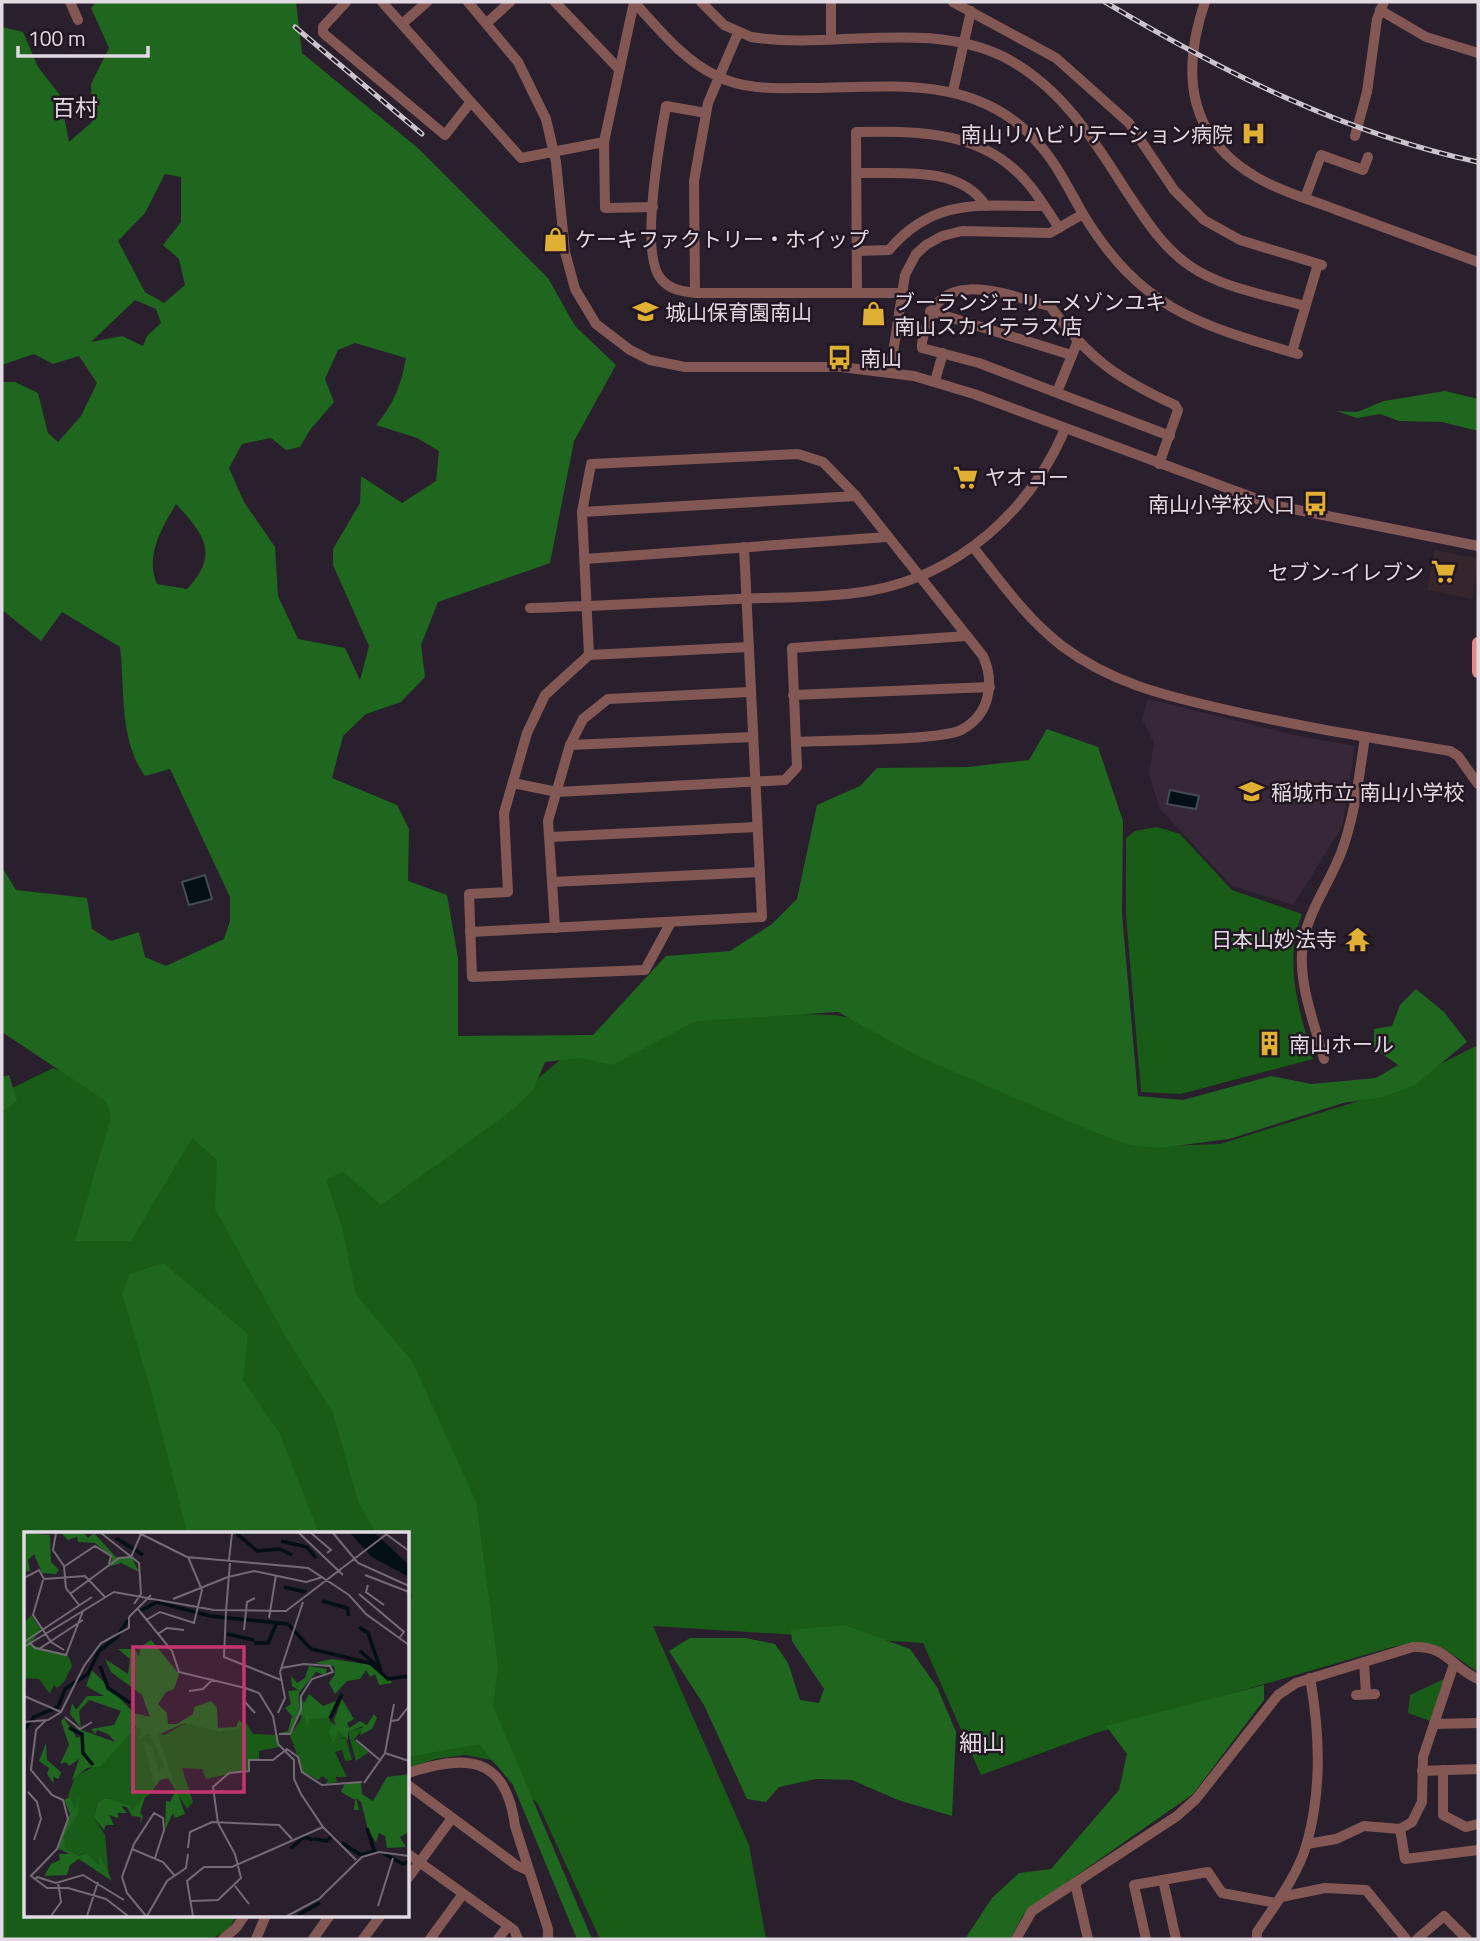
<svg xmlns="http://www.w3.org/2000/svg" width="1480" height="1941" viewBox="0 0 1480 1941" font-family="'Titillium Web','Noto Sans JP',sans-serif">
  <rect width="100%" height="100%" fill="#2a1f2c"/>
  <path fill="#36252d" d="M1435,550l39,8 4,5 -6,36 -45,-9z"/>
  <path fill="#372839" d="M1148,699l146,36 61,11 -13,81 -49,78 -61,-19 -72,-77 -11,-35 5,-31 -12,-24z"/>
  <g fill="#195c18">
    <path d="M1157,827l23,7 52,56 70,24c-19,50 -3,95 11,145l-132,35 -40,-2 -15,-177v-77l9,-7z"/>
    <path d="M767,1013l67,2 40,7 284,124 62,-2 161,-50 97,-49v627c-42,-26 -31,-33 -86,-25l-296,86 -115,42 -58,-132 -270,-17 96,219 17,94h-166l-62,-135 -47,-44 -26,-5 -30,4 -27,9v-235h-382v382h211l-9,15 -17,9h-209v-846l51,-25 135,51 311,-8 73,-61 99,-34z"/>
    <path d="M1444,1679l-14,42 -22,-8 2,-18z"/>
  </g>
  <g fill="#1f671e" fill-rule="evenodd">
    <path d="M96,2h200l6,51 117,96 129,129 27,48 41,39 -42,76 -24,122 -112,39 -17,43 4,32 -24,25 -35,12 -23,22 -11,42 65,27 12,24 -1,52 39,14 11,63v78l135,-1 73,-79 64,-5 42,-27 25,-25 20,-94 43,-19 17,-18 91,-1 61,-7 18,-31 51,18 25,74 -1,93 16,182 45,4 88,-24 40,8 65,-6 22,-13 -24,-17v-19l18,-3 8,-21 16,-16 28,23 23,30 -52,43 -32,12 -40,6 -114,36 -70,9 -33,-4 -39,-15 -167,-72 -82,-45 -142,9 -84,44 -32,-7 -35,4 -12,28 -22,21 -130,94 -38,-34 -17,9 17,51 13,64 56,66 64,141 22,164 -5,40 99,233h-15l-64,-154 -34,-41 -71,13v-147l5,-14 -5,-9v-54h-31l-18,-29 -26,-91 -46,-74 -72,-130 2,-49 -25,-22 -61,103h-56l36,-124 -4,-15 -105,-70v-165l14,23 71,8 5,31 19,12 28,-9 6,25 21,9 58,-27 6,-18v-24l-60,-128 -25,7c-26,-36 -20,-86 -25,-129l-58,-35 -21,29 -39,-31v-228h13l23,11 10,40 10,9 23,-26 16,-33 -18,-27 -26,8 -19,-10 -32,11v-338l21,5 15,35 22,28 9,47 23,-20 -1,-38 18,-36 -18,-40zM165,174l16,3v45l-18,23 16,14 6,26 -21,18 -19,-11 -27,-51 27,-28zM135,300l21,9 5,14 -14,13 -4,10 -21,-10 -31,6zM355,343l51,15c-5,27 -12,46 -30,67l41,13 22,13 -3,30 -34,22 -41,-27 -1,27 -27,46v16l36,81 -9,34 -15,-32 -47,-9 -20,-43 -3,-49 -31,-45 -15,-34 13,-24 29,-6 15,12 14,-3 10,-17 24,-28 -9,-23 13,-29zM176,504c28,30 44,50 11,85l-30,-5c-12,-28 4,-55 19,-80z"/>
    <path d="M1445,391l33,8v32l-36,-9 -43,-1 -19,-7 -23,4 -21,-7 21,1 27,-11z"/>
    <path d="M9,1075l8,26 -15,11v-35z"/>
    <path d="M163,1263l85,71 -5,46 36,52 40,101h-132l-36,-143 -29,-96 8,-20z"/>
    <path d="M844,1625l66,24 27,38 19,45 -4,84 -54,-16 -46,-20 -36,-1 -37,8 -13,15 -19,-3 -43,-94 -35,-54 21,-13h55l30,6 13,19 12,37 19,3 5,-14 -32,-48 -1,-11z"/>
    <path d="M1264,1685v15l-71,94 -156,109 -14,12 -13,24h-45l27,-41 27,-25 32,-4 68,-79 8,-36 -21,-28z"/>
  </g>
  <g fill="#020f15" stroke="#454c53" stroke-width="2">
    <path d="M1170,790l29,6 -3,13 -29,-5z"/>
    <path d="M205,875l7,24 -23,6 -7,-23z"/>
  </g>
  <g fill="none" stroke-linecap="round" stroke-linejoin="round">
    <g stroke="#835854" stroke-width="10">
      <path d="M70,2l8,18"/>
      <path d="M346,2l-23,25v6l122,102 25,-32"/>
      <path d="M382,2l139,156 83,-16 30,-140"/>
      <path d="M468,2l50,60 28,57 10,43 9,90 10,37 21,35 34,26 20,10 35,7h156l73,9 60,18 299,111 205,41"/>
      <path d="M555,2l63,66"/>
      <path d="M634,2c25,27 49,58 83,74 29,15 63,12 95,12 80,-1 165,-14 225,54 19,20 32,48 46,72l-33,19 -88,-2 -20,5 -16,9 -10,9 -11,21 -15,97"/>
      <path d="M701,2l23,23 27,12c83,13 175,-18 253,20 55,28 89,81 121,132 19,28 36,57 65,77 32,22 77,29 115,40"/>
      <path d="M831,2v37"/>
      <path d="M953,2l103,56 73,65 45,67 30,30 36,20 82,25"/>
      <path d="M1205,2c-24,70 -18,136 53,176 24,14 53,22 79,32 47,17 94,35 141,52"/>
      <path d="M1380,10l46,27 52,16"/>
      <path d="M487,23l23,-21"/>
      <path d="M402,24l25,-22"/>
      <path d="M953,91l18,-80"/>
      <path d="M706,113l-40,-7c-6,33 -27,148 -5,173 9,11 21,12 34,14h206"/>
      <path d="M1355,136l12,-44 10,-73 7,-17"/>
      <path d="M604,142l1,66 48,-1"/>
      <path d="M857,173c41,1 103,-8 129,33"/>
      <path d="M1305,198l16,-43 42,15 5,-13"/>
      <path d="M1083,214c58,95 113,110 215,140"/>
      <path d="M857,251l32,-1c45,-53 91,-44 154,-44"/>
      <path d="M857,292l-1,-160c66,-1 130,-2 175,55 10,13 19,27 28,41"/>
      <path d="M695,293l-1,-112 14,-78 30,-70"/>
      <path d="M930,311l141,44"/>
      <path d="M1292,352l26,-88"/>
      <path d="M935,381l8,-28"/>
      <path d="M1057,392l20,-49"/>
      <path d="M1159,464l19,-54 -3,-5c-59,-27 -87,-47 -125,-99 -39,-9 -107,-40 -122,16 -3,8 -7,18 -6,26l57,15 191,73"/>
      <path d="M582,512l274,-16"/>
      <path d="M973,547c28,35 53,71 89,99 48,36 100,49 157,62 76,18 153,30 231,43l8,5 20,28"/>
      <path d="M585,559l302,-22"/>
      <path d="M530,608c69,-2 138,-6 207,-9 43,-2 89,-1 132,-8 90,-16 161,-80 196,-162"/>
      <path d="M589,655l-7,-143 9,-48 207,-10 25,8 33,34 127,160c12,27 7,59 -22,74 -22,11 -133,10 -165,12"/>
      <path d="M793,695l197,-8"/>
      <path d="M570,745l183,-8"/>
      <path d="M513,783l44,9 228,-12 12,-13 -5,-119 175,-12"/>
      <path d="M550,837l207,-10"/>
      <path d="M552,882l208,-10"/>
      <path d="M671,922l-26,48 -173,7 -3,-83 39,-2 -4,-79 23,-80 18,-38 44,-40 160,-8"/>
      <path d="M555,928l-7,-107 22,-76 13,-26 25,-20 142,-7"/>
      <path d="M470,932l292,-15 -18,-370"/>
      <path d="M1324,1059c-9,-34 -24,-70 -22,-106 2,-37 26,-66 39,-100 14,-37 18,-77 24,-116"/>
      <path d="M1364,1662l2,32"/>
      <path d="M1356,1695l19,-1"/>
      <path d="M1434,1724l44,-1"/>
      <path d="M1443,1770v45l23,12 12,-3"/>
      <path d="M1422,1771l56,-2"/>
      <path d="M408,1773c58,-19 98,-18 107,53l33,103v10"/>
      <path d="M408,1785l108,80 13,6"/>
      <path d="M1400,1829l12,-7 10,-20 1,-45 31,-93"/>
      <path d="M1307,1844l29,-5 28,-13 36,3 5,30 73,-9"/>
      <path d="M408,1854l106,76 4,9"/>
      <path d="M408,1878l44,-60"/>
      <path d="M1163,1880l13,59"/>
      <path d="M1075,1883l13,56"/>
      <path d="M1281,1897l44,-9 41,2 40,49"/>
      <path d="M223,1939l13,-11 9,-13"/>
      <path d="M256,1939l10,-24"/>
      <path d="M313,1939l17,-24"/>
      <path d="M363,1939l18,-24"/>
      <path d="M430,1939l33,-45"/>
      <path d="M498,1939l10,-13"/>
      <path d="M1016,1939l16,-28 145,-95 19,-17 82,-104 18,-12 117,-36c33,-2 38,20 65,32"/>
      <path d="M1146,1939l-12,-54 74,-13 14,21 54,10"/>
      <path d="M1257,1939v-7c18,-27 41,-57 50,-89 15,-54 13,-110 3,-165"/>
      <path d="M1417,1939l27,-23 23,23"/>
    </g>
    <path stroke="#e28a84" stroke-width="12" d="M1478,643v29"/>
    <defs>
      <g id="rail">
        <path d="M1105,2c118,70 238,131 373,160"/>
        <path d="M295,27l127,107"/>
      </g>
    </defs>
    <use href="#rail" stroke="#ccc4cd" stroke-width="5"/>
    <use href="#rail" stroke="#211622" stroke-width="2.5" stroke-dasharray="8" stroke-linecap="butt"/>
  </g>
  <defs>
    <symbol id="hospital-bare" viewBox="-9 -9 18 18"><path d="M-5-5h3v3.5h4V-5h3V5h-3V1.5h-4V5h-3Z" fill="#e0b034" stroke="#211622" stroke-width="2.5" paint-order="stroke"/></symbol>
    <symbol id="shop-bare" viewBox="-9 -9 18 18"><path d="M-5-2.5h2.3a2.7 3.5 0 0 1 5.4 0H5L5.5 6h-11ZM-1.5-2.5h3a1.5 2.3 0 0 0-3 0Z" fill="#e0b034" stroke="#211622" stroke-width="2.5" paint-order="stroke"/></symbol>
    <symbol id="school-bare" viewBox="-9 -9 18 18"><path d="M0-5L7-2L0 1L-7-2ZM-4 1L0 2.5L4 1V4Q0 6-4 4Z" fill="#e0b034" stroke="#211622" stroke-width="2.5" paint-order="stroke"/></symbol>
    <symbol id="bus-bare" viewBox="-9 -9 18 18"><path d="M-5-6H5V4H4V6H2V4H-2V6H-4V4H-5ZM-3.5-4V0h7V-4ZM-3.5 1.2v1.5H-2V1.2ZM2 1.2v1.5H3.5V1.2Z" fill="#e0b034" stroke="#211622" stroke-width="2.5" paint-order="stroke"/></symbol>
    <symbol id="supermarket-bare" viewBox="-9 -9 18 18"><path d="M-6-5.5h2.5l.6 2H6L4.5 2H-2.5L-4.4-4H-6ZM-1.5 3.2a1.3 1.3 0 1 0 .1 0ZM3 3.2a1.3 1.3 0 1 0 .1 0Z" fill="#e0b034" stroke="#211622" stroke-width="2.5" paint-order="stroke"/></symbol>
    <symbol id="temple-bare" viewBox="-9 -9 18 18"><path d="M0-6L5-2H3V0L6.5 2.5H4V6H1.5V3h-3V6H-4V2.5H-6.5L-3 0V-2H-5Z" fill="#e0b034" stroke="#211622" stroke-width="2.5" paint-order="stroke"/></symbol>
    <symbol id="building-bare" viewBox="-9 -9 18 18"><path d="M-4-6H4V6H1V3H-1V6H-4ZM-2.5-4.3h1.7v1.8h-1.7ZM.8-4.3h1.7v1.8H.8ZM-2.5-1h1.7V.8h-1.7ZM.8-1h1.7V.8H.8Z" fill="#e0b034" stroke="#211622" stroke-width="2.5" paint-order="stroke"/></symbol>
  </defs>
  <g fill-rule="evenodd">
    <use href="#hospital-bare" x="1236" y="116" width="35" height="35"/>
    <use href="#shop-bare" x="538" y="222" width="35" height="35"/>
    <use href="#school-bare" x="628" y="294" width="35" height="35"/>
    <use href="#shop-bare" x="856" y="296" width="35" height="35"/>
    <use href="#bus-bare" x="822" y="340" width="35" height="35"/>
    <use href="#supermarket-bare" x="948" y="460" width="35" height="35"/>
    <use href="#bus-bare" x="1298" y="486" width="35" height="35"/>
    <use href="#supermarket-bare" x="1426" y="554" width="35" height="35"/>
    <use href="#school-bare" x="1234" y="774" width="35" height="35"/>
    <use href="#temple-bare" x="1340" y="922" width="35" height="35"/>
    <use href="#building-bare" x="1252" y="1026" width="35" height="35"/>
  </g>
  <g text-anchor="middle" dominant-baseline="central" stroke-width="5" stroke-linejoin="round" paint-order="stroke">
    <g font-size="21" fill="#e2dae3" stroke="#211622" text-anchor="start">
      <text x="1233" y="134" text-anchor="end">南山リハビリテーション病院</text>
      <text x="575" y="239">ケーキファクトリー・ホイップ</text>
      <text x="894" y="302">ブーランジェリーメゾンユキ<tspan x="894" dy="24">南山スカイテラス店</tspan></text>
      <text x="665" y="312">城山保育園南山</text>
      <text x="860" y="358">南山</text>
      <text x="985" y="477">ヤオコー</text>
      <text x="1295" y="504" text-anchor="end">南山小学校入口</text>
      <text x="1424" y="572" text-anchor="end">セブン-イレブン</text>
      <text x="1271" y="792">稲城市立 南山小学校</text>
      <text x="1337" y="939" text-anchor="end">日本山妙法寺</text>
      <text x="1289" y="1044">南山ホール</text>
    </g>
    <g font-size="23" fill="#e2dae3" stroke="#211622">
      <text x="75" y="107">百村</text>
      <text x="982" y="1742">細山</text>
    </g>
  </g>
  <g transform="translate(24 1532)">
    <rect width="385" height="385" fill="#2a1f2c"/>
    <path d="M7,83l10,14 -11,16 38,10 4,11 -8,16 -7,6 -3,-3 -4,9 -11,-15 -15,-1v-54zM277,169l24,5 5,15 13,10 3,6 -7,2 7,-1 6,22 -7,1 -3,-11 -7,2 12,25h-10l1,-5 -2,6 1,4 -12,3 3,-5 -6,-4 -4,4 -15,-8 -13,-37 11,-16zM164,190l34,10 24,-9 7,11 25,1 1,12 -20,4v9h-10l1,9 -7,2 -37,8 -4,-10 -20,-1 11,34 -6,7 -19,-31 -8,2 -28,30 -24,-12 -10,3 -4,17 11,17 4,42 -17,-12 -7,-12 -8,3 -19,-7 15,-33 -5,-20 7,-19 32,-18 24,-29 6,-4 27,9zM340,195l-10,13 15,12 -13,9 -8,-29z" fill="#195c18"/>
    <path d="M0,1l26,2 1,27 8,8 -3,4 -14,-1 -8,-19 -6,6 2,11 -6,1zM37,1h23l4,5 6,-5 22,24 16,1 7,14 -18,-9 -10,3 1,-9 -17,-14 -17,-1 -1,-5 -9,3zM127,108l28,34 -5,15 -8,3 -8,12 9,9 1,11h9l16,-10 1,-7 17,-6 6,7 1,20 18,-1 3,-7 4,4 -7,5 -16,3 -35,-9 -27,12 27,79 -10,4 -2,-5 -8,17 1,-29 4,1 6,-12 -7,-13 -5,1 -4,2 -10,14 -5,3 -5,16 3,3 -3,9 1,-8 -9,-1 -5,-9 -6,-1 6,7h-9v5l-9,-3 5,10h-8l-2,5 -10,-12 4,-17 9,-3 22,8 3,4 23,-25 -12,-43 9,4 7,25 5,-5 -15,-33 -10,6 2,-10 -11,-5 4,5 -33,37 -14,2 -15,12 7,-21 -10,7 -3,-4 -6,2 9,-19 -8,-24 3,-3 13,20 5,-3 -10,-12 7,6 36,13 -7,-8 -11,-4 -2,4 -4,-5 23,-4 7,-14 -32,-11 -10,11 2,17 -11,-14 2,-11 4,7 11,-14h17l-18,-10 6,-16 42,43 16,4 -8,-22 -31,-23 -6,-13 23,15 2,-15 -12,-10h17l4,8 1,-10zM308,127l39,6 22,18 -14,2 -4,-11 -5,3 -4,-7 -6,9 -13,2 -12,13 -6,-11 6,-9 -1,-8 -20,-3zM285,134l18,3 -2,6 -9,-3 -17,21 1,18 -11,22h-9l8,-2 4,-15 -7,-8 6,-4 -3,-13 10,-1 -6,-4 -1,-10 6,7 8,-5zM285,162l14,12 13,-5 -7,17 -20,1 -2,10 -2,-12 -6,-3zM318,167l12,20 -7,4 2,5 11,-7 7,4 7,-11 3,4 -5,11 -12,6 3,-9 -15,6v8l-10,-10 -3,11 -7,5 5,-5 -4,-9 4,-8 3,2 -2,-6zM22,211l1,17 14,12 -2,7 -6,-2 1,7 -7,-10 2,-6 -10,-7zM385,242v58l-9,5 6,10 -19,1 -2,-12 -6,-3 -3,9 -8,-12 -7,-28 -5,-4 3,12h-5l1,-10 -14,-8 4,-9h16l1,11 11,7 14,-24zM55,262l-1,20 -14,22 1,13 13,7 8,-3 13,13v-12l13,27 -33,-22 -9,6 -3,10 -23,1 7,-12 9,-4 -1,-6h10l-11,-7 12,-33 -6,-14 6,-3 5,12z" fill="#1f671e"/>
    <path d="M326,1h25l34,32v12l-37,-20z" fill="#020f15"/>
    <path fill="none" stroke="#020f15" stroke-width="3.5" d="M212,1l21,18 23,-2 12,6M92,6l27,17M257,9l26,6 9,11M260,55l22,5M298,69l25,7 2,8M114,80l19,-10 53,14 78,8 23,25 59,14 18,16 21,-3M335,95l9,6 13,38M203,102l27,6M230,111h14l9,-21M336,119l20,17M76,134l8,22 22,15M306,186l12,-24M45,196l13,6 1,19 10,12M0,198l10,-13 24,-10 7,-18 23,-15 11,-23 18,-14 11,-17M343,296l7,22M290,307l13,2 6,-6M318,311l19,12 16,-4M267,316l13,-11 9,3M359,321l20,11 6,-3M274,383l22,-12"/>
    <path fill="none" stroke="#746a75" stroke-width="2" d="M32,1l-3,17 11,16 2,22 13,17M77,1l38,30 2,31 -7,10M115,1l48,24 121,11 41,27 17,19 43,31M275,1l44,42M287,1l20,17 -4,3M309,1l25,30 51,23M362,2l23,17M205,28l3,-27M41,34l30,-20 16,10 -2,8M341,43l44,17M204,45l26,-6 52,11 17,-5M0,46l15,-8 5,9M20,47l41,-3 20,21M19,48l-10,35 18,27 13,8M344,53l-2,7 18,13M46,62l49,-36 12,-1 10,-23M335,62l45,38 -4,5M149,67l55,-22M113,76l35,43 7,21 66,16M202,79l-2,46 57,23M202,79l4,-48M105,85l22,-22M245,86l7,-43M122,88l14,-8 34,11 8,-33 -14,-33M220,98l3,-28 8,-4M134,102l9,-6 17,2M0,110l68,-45M5,110l6,6 31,7 17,-44M0,115l90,-55 100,18 72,1 102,-78M15,117l44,-29M165,159l14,-2 10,-10M0,164l37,16M231,181l-11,-12 1,-13 14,5 14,23 5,28 16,16v19l7,15 22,33 33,33M254,181l7,-15 -5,-26 23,-70M41,185l15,12 12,-7M22,188l-10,10 -5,40 21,25 11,5 5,19 -11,30 -26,27 16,12h21l38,11 22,17M367,189l7,-1 11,-14M0,190l24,-2 13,-8 23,-46 17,-23 28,-15v-11M255,202h11l11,-24v-14l11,-17 21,-7 -3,-6 -26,-2 -23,4M332,208l25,21M361,221l24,8M340,251l21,-30 9,-49M4,260l9,10 4,17 -7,21M164,316l2,-16 22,-10 67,3 13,14M108,317l31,13 12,14M11,348l2,-3 19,6 27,-8 41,25M211,354l14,18M167,369l27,-1 23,-22 -6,-24 -17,-31 -5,-36 16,-14 20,-2v-11h24l14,-11 11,8 4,15 20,13 40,-3M354,374l15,-48M27,384l10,-14 -3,-20M63,384l11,-34M122,384l-19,-23 -5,-16 12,-33 20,-31 9,5 1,12 -9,28M123,384l20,-35 19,-13 2,-14M169,384l-6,-35 17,-14h28l91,-40M263,384l32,-17 43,-42 17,-5 30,4"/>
    <path fill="#c7356f" fill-opacity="0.15" stroke="#c7356f" stroke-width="3.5" d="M109,115h111v145h-111z"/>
    <rect width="385" height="385" fill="none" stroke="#e2dae3" stroke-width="3.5"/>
  </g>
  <rect width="1480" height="1941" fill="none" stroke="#e2dae3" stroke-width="7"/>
  <path d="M18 46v10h130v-10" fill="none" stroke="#e2dae3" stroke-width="3.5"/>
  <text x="28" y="46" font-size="21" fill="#e2dae3" stroke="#211622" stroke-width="5" paint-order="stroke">100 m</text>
</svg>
